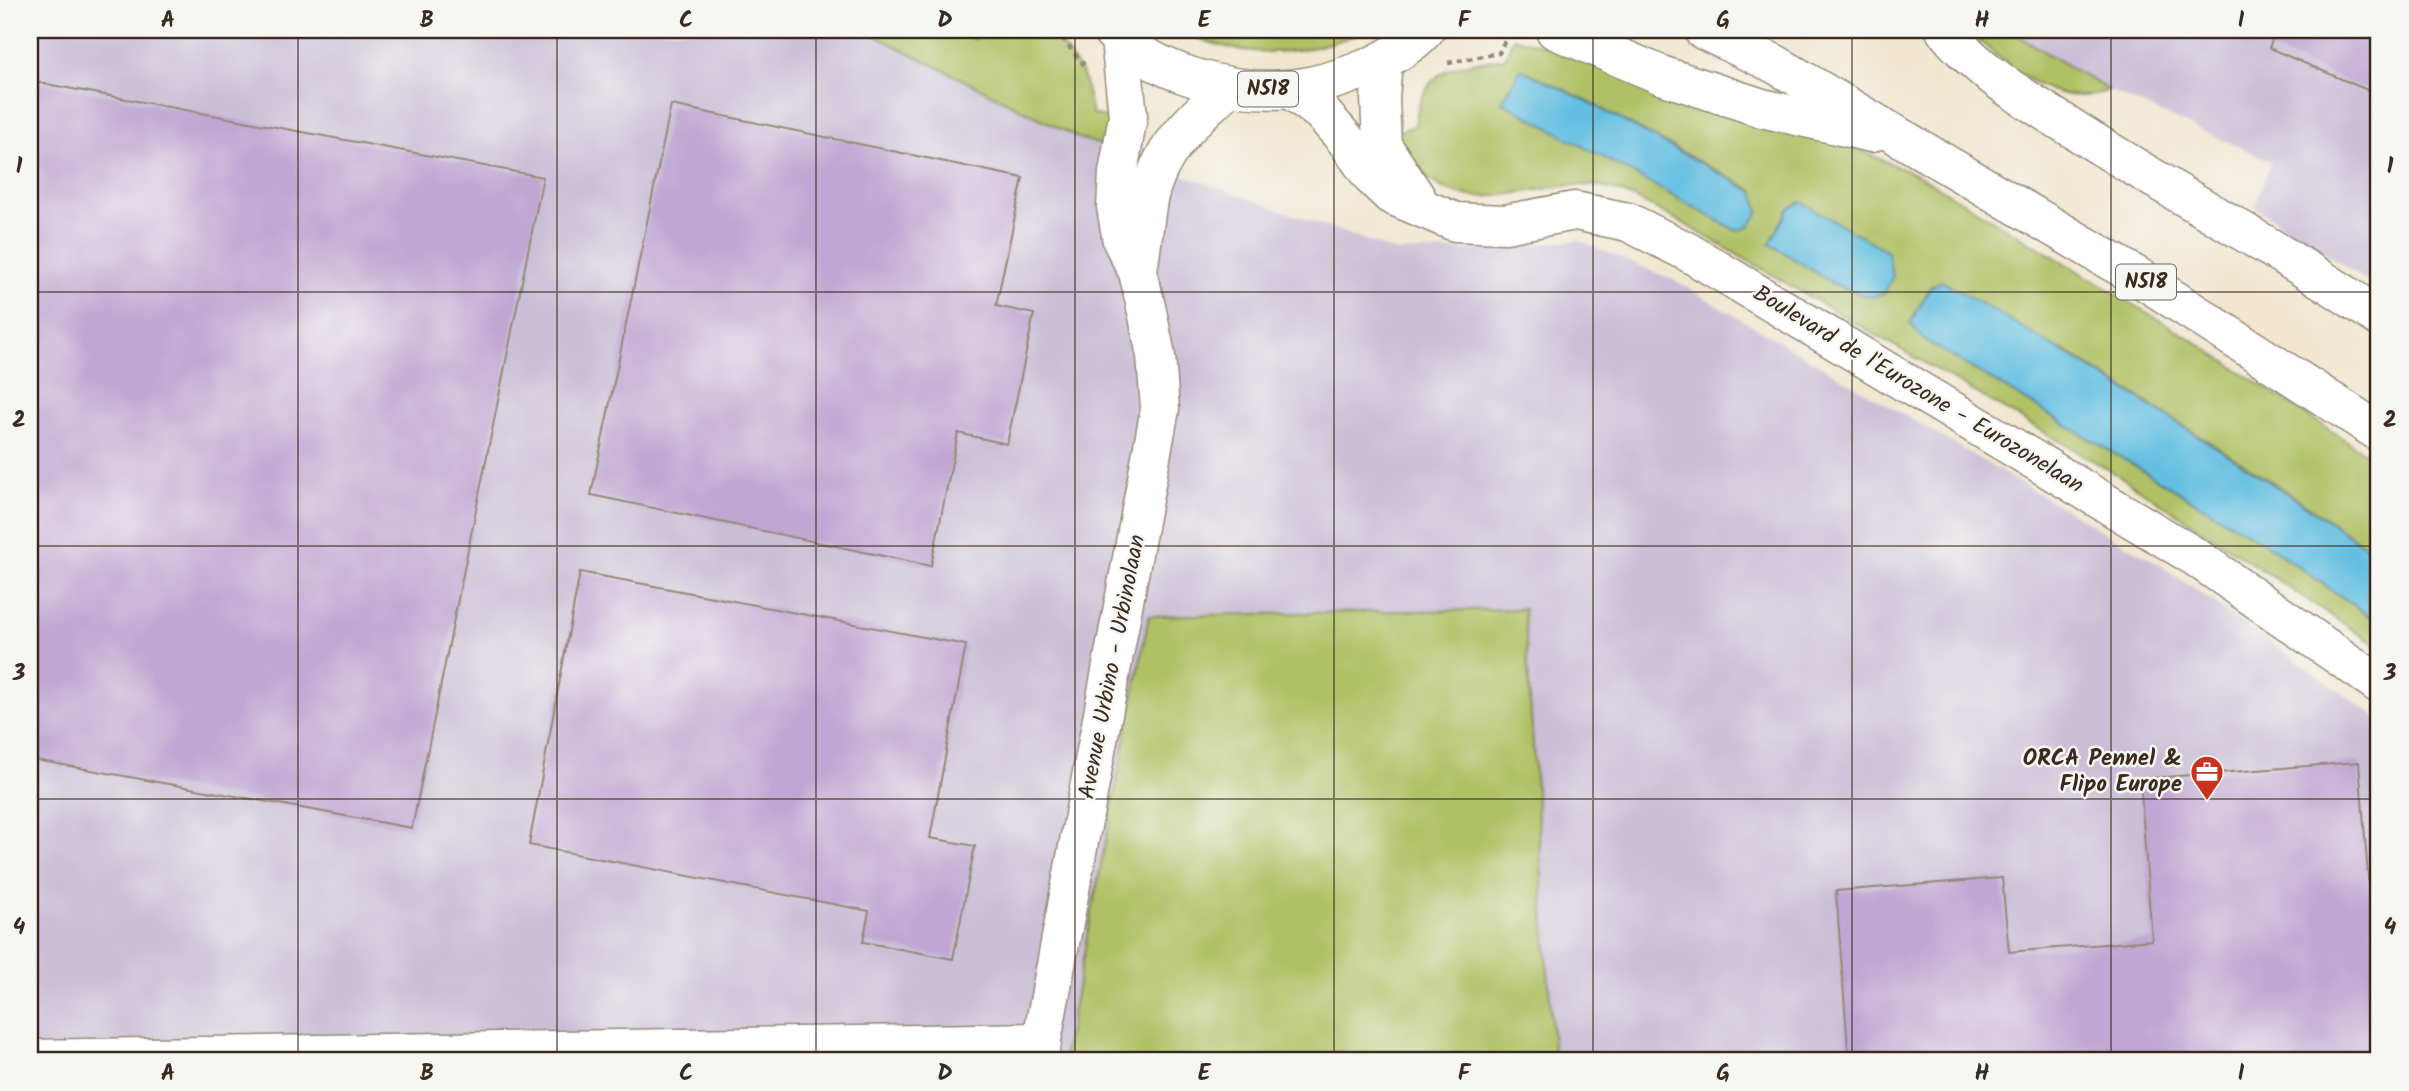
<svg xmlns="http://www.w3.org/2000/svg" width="2409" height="1091" viewBox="0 0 2409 1091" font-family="Kalam,sans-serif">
  <rect width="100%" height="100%" fill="#f6f6f2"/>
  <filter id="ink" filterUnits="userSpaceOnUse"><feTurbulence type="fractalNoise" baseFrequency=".0143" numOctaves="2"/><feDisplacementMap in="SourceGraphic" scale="14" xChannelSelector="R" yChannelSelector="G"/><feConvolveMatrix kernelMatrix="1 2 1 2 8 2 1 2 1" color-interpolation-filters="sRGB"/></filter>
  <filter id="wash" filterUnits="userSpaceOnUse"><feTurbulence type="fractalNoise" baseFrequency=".00686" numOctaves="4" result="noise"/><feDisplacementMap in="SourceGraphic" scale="28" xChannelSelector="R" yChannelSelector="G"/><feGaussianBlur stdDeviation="1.57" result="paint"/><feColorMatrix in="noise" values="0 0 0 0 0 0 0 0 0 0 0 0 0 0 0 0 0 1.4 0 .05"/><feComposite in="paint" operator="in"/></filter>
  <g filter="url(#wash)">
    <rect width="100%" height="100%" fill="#f1e7d0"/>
    <g fill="#cabfd6">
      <path d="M30,30h834l215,108 319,114 103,-3 77,-9 98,41 483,283 220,155v342h-825l-30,-452 -375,7 -86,445h-1033z"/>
      <path d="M2013,30h366v259l-124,-82 16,-46 -163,-71 -90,-54z"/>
    </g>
    <g fill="#b0c165" stroke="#767642" stroke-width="2" fill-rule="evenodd">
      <path d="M864,30h92l19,10 4,-10h72l32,45 9,39 22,5 -6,28 -29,-9z"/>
      <path d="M1177,30h189c-11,7 -23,9 -36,13 -54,16 -102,10 -153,-13z"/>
      <path d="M1967,30h46l5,6 90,54c-53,24 -104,-28 -141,-60z"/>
      <path d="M1513,38l35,8 309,103 62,27 269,161 191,125v93l-102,-70 -212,-134 -142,-12 346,207 110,77v24l-261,-172 -439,-254c-26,-13 -54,-31 -83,-35 -54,-7 -119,32 -167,-7 -5,-4 -12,-8 -16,-14 -7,-9 -12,-22 -18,-33l20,-6c7,-60 39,-61 90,-68zM1521,69l58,28 175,94 -17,40 -234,-129z"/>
      <path d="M1524,609l30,452h-491l86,-445z"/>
    </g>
    <g fill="#64bfe2" stroke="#507480" stroke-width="2">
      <path d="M1521,69l58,28 175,95 5,20 -9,14 -13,5 -235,-129z"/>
      <path d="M1801,202l86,49 6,25 -9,18 -15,3 -35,-13 -64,-40 18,-35z"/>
      <path d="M1942,281c149,85 295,177 437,274v68l-110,-77 -346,-207 -13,-16 21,-37z"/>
    </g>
    <g id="blocks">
      <g fill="#c0a7d3">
        <path d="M2276,30h103v65l-110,-47z"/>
        <path d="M30,81l513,96 -131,651 -382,-69z"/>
        <path d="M671,105l352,73 -27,128 38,8 -27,130 -49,-11 -27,133 -340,-71z"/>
        <path d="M580,572l386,73 -36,193 45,8 -22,113 -90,-17 6,-31 -340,-66z"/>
        <path d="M2359,762l20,253v46h-530l-13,-170 166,-13 7,74 143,-12 -12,-161z"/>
      </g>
    </g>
  </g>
  <g filter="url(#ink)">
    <use href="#blocks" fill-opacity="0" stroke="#968877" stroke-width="2"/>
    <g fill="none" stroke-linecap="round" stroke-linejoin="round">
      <defs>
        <g id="minor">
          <path d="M1945,30c34,43 84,71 130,100 100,64 206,120 304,187"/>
          <path d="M1383,61l-3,37 2,47 35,54"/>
          <path d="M1290,89l31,23 24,27 27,38 19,18 64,27 50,2 70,-13 53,11 60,30 506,304 185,128"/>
          <path d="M1138,270c4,-23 6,-47 10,-70 10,-48 45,-82 81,-113"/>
          <path d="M30,1059l1012,-17"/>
          <path d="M1038,1061l122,-652 -4,-53 -8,-40 -10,-44 -16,-31 -6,-34 2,-34 10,-57 -8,-77"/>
        </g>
        <g id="highway">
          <path d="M1111,30c42,43 119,64 178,59 27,-2 53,-11 78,-21 20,-9 43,-21 58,-38"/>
          <path d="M1555,30l106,45 101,33 109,25"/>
          <path d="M1703,30l72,34 370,217 234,151"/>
        </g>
      </defs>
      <use href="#minor" stroke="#968877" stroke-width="41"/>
      <use href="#highway" stroke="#968877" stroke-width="41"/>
      <g stroke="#968877" stroke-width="4.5" stroke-dasharray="5 5" stroke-linecap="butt">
        <path d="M1056,30l28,35"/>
        <path d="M1448,63l51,-10 11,-23"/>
      </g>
      <use href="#minor" stroke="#fff" stroke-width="38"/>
      <use href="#highway" stroke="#fff" stroke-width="38"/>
    </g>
  </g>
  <path fill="none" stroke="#3b2a1e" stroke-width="2" stroke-opacity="0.55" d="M298,30v1031M557,30v1031M816,30v1031M1075,30v1031M1334,30v1031M1593,30v1031M1852,30v1031M2111,30v1031M30,292h2349M30,546h2349M30,799h2349"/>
  <defs>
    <symbol id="office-pin" viewBox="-11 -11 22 30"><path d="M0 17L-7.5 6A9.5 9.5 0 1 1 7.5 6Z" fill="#c8321e" stroke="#f6f6f2"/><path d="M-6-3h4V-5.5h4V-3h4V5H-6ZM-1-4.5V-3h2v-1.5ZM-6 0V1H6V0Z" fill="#fff"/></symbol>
  </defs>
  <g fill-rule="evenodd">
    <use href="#office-pin" x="2188" y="753" width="38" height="52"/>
  </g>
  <g text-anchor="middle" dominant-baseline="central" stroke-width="5" stroke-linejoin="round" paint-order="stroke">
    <g fill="#f6f6f2" stroke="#73675e" stroke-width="2">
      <rect x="1238" y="71.5" width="60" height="35" rx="5"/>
      <rect x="2116" y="264.5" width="60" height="35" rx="5"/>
    </g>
    <g font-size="21" font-weight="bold" fill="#3b2a1e">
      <text x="1268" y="89">N518</text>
      <text x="2146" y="282">N518</text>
    </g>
    <g font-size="23" fill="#3b2a1e" stroke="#f6f6f2">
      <text transform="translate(1918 390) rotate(31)">Boulevard de l'Eurozone - Eurozonelaan</text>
      <text transform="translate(1113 667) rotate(-79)">Avenue Urbino - Urbinolaan</text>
    </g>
    <g font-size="23" font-weight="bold" fill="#3b2a1e" stroke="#f6f6f2" text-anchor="end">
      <text x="2182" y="759">ORCA Pennel &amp;<tspan x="2182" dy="26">Flipo Europe</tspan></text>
    </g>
  </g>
  <rect width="2409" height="1091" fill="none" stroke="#f6f6f2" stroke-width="77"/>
  <rect x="38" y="38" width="2332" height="1014" fill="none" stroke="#3b2a1e" stroke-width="2.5"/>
  <g font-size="23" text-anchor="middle" font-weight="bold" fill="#3b2a1e">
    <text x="168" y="27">A</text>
    <text x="427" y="27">B</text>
    <text x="686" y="27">C</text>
    <text x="945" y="27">D</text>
    <text x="1204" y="27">E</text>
    <text x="1464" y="27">F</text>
    <text x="1723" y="27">G</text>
    <text x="1982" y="27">H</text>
    <text x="2241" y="27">I</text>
    <text x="19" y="173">1</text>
    <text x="2390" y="173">1</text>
    <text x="19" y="427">2</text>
    <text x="2390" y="427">2</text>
    <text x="19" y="680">3</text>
    <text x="2390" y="680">3</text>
    <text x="19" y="934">4</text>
    <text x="2390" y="934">4</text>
    <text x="168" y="1080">A</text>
    <text x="427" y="1080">B</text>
    <text x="686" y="1080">C</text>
    <text x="945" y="1080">D</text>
    <text x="1204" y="1080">E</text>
    <text x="1464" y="1080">F</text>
    <text x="1723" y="1080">G</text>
    <text x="1982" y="1080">H</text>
    <text x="2241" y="1080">I</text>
  </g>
</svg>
